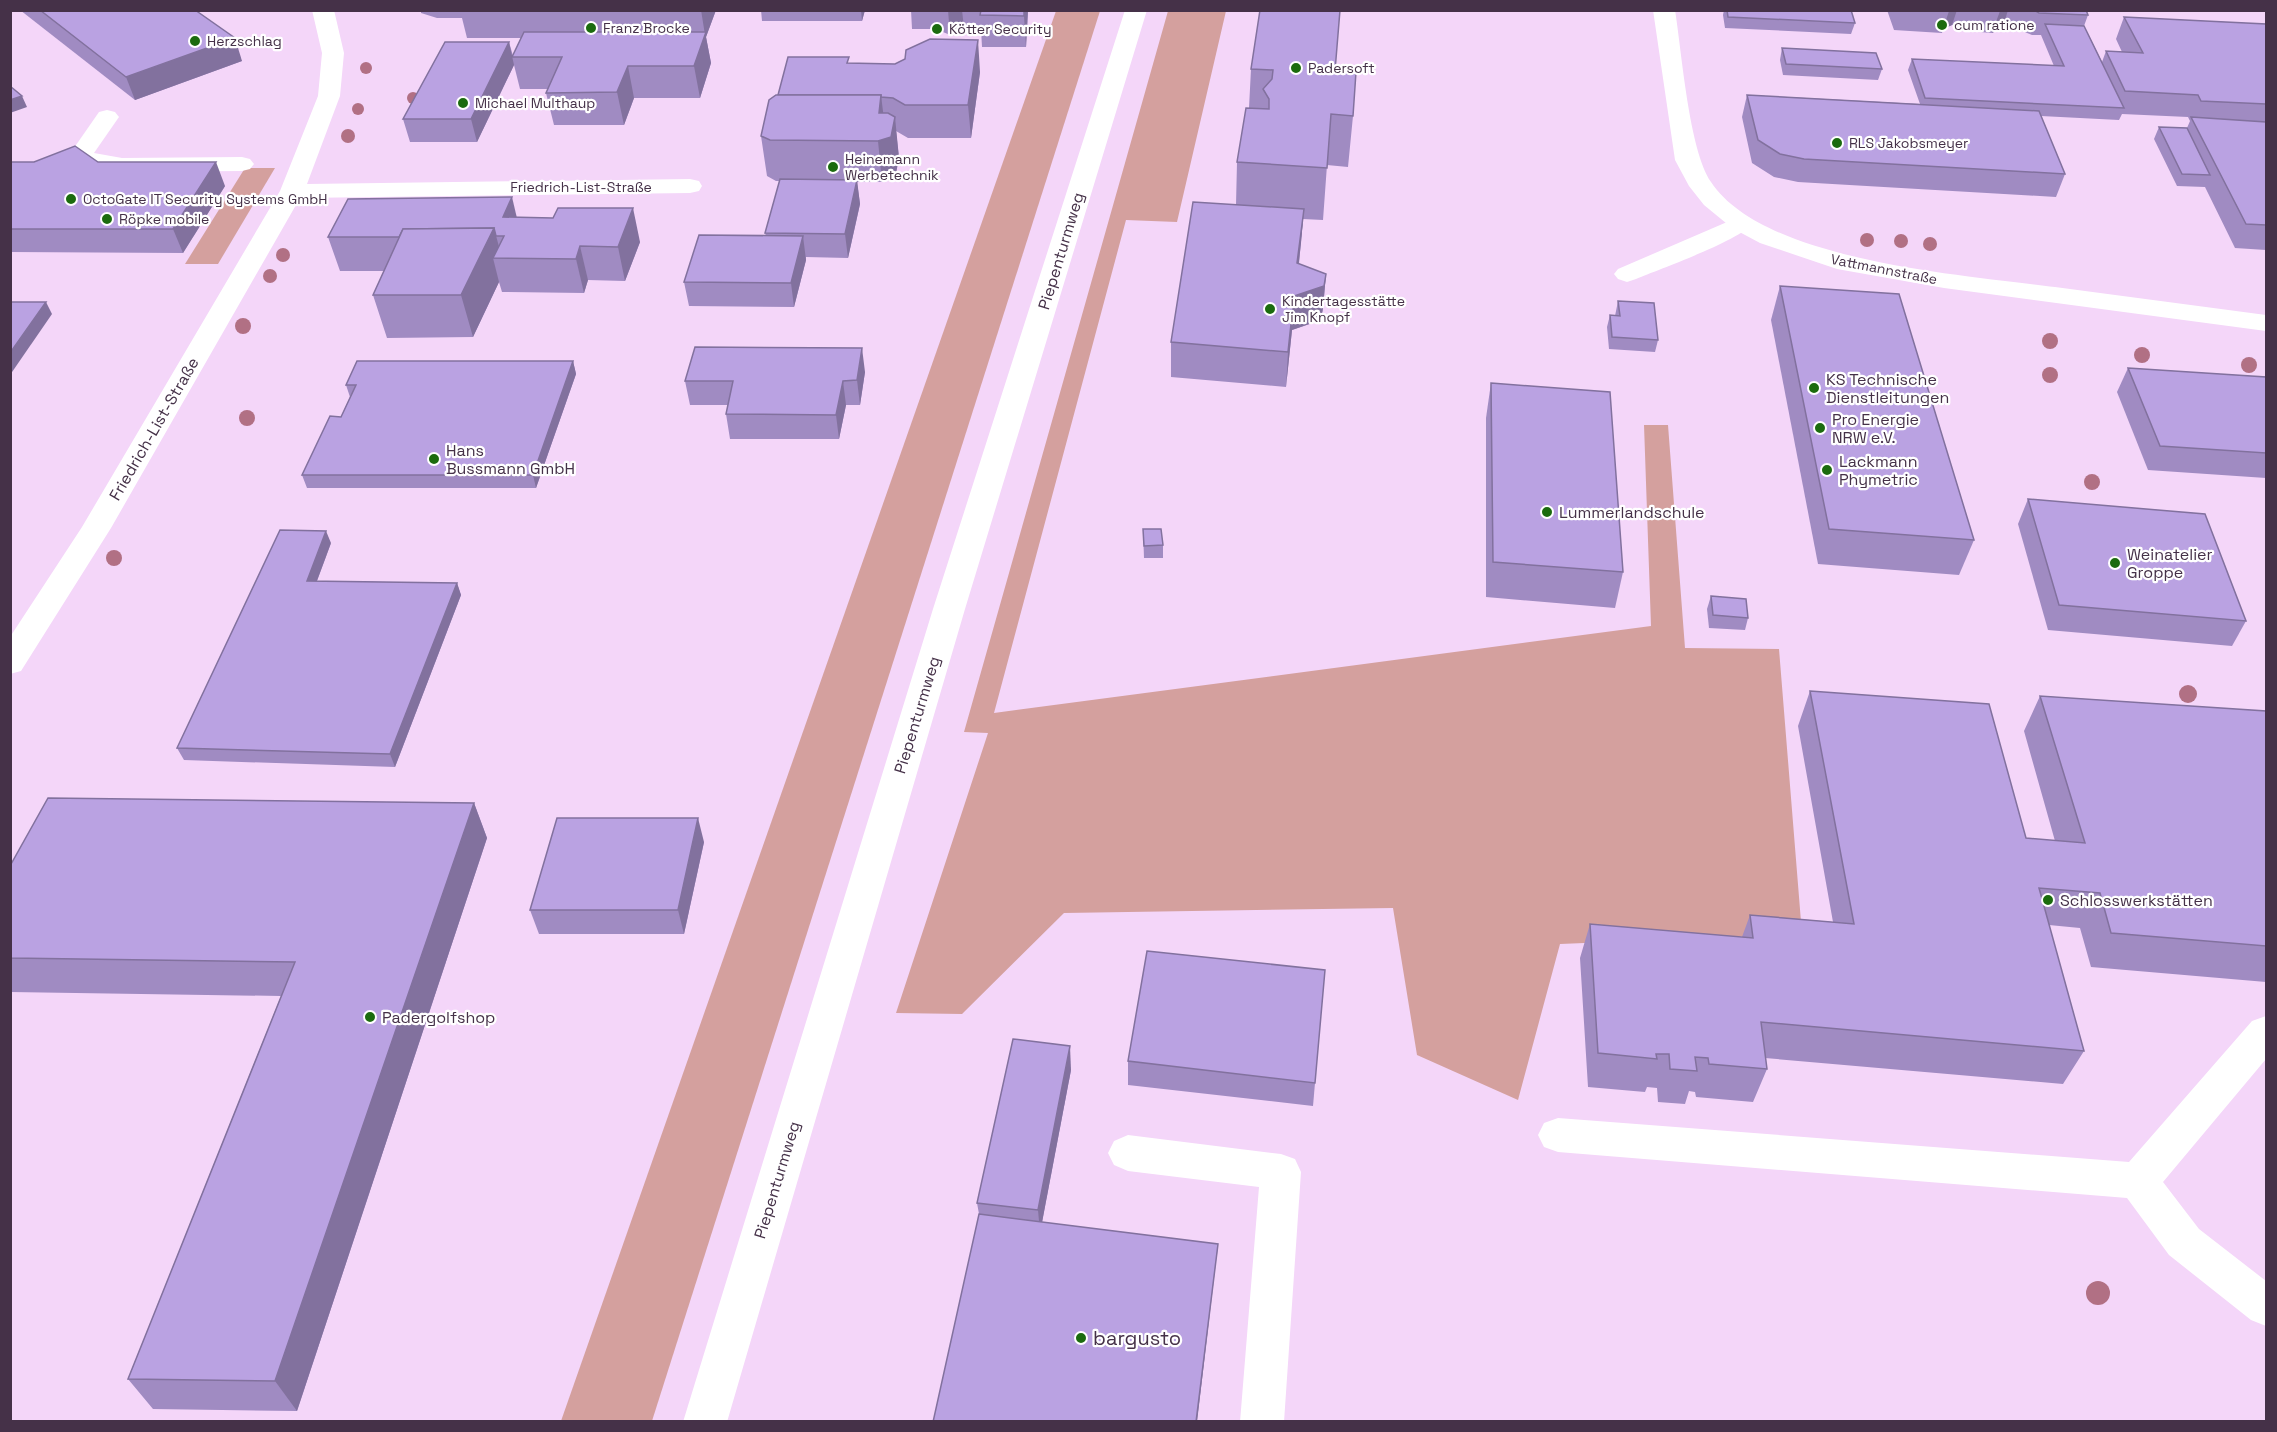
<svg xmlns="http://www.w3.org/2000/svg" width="2277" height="1432" viewBox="0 0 2277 1432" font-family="'Space Grotesk',sans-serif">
  <rect width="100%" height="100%" fill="#f4d6f9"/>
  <g fill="#d4a09e">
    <path d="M1056,11h44l-448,1410h-91z"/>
    <path d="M1168,11h58l-49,211 -51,-2 -132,493 657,-87 -7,-201h24l17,223 94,1 23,285 -242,10 -42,156 -101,-45 -24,-147 -329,5 -102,101 -66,-1 92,-280 -24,-1z"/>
    <path d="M245,168h30l-57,96h-33z"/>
  </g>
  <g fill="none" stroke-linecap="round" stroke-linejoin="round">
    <g fill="#fff" fill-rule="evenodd">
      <path d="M1125,10h22l-182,599 -238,813h-44l250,-813z"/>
      <path d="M107,110l8,2 4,5 -25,36 28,5 120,-1 8,2 4,5 -4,5 -8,2 -120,1 -51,-9 -4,-5 32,-46z"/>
      <path d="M1741,216l9,2 3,5c-12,17 -93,46 -117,56l-9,3 -9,-3 -4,-5 4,-5z"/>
      <path d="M2266,1016v43l-103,123 36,47 67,52v45l-15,-6 -82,-65 -42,-57 -569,-46 -14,-5 -6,-12 6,-12 14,-5 571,44 123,-141z"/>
      <path d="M1128,1135l153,19 14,5 6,13 -17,250h-44l19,-235 -131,-16 -14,-6 -6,-12 6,-12z"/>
    </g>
    <g fill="#fff" fill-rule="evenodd">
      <path d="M312,10h22l10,43 -4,43 -33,88 383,-5 9,2 3,5 -3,5 -9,2 -390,5 -189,330 -90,143 -11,3v-37l72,-110 198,-336 38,-95 4,-43z"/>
      <path d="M1653,10h22c7,44 14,139 36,172 53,80 254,93 344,105 70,9 141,19 211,28v16l-322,-43 -107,-19 -77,-26 -28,-15 -28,-23 -15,-19 -14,-26z"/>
    </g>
  </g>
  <g fill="#b17084">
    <circle cx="366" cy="68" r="6"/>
    <circle cx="413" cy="98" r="6"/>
    <circle cx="358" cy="109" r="6"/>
    <circle cx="348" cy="136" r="7"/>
    <circle cx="1867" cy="240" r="7"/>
    <circle cx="1901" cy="241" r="7"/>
    <circle cx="1930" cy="244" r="7"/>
    <circle cx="283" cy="255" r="7"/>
    <circle cx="270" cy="276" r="7"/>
    <circle cx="243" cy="326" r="8"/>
    <circle cx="2050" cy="341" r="8"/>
    <circle cx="2142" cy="355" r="8"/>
    <circle cx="2249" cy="365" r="8"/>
    <circle cx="2050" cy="375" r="8"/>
    <circle cx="247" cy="418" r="8"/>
    <circle cx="2092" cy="482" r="8"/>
    <circle cx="114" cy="558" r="8"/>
    <circle cx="2188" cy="694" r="9"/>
    <circle cx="2098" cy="1293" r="12"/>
  </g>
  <g fill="#a08bc2">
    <path d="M20,10h175l47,51 -107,39z"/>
    <path d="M421,10h295l-10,27 5,26 -11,35h-66l-10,27h-70l-8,-32 2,-4h-28l-6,-24 -37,77h-67l-7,-23 106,-77 4,14 8,-18h-54l-5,-20h-25l-16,-5z"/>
    <path d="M761,10h104l-3,11h-100z"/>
    <path d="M911,10h117l-2,37h-44l-1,-18 -17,-1 -14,7 -14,-6h-24z"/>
    <path d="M1724,10h127l4,13 -4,11 -126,-6 -2,-13z"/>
    <path d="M1887,10h199l2,5 -4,11 18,36 4,-11 16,1 -6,-13 8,-22 142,7v226l-31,-2 -30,-61 -28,-1 -23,-47 5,-12 28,1 3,-7 -2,-4 -66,-3 -3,6 -78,-4 24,58 -9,23 -258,-15 -24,-5 -22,-14 -10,-46 5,-22 173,9 -12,-34 4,-11 142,7 -13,-31h-9l-17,-7 -12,-1 -11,6 -12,-1 -16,-7h-12l-9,4 -1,4 -48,-3z"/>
    <path d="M1782,48l100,21 -4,11 -95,-5 -3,-15z"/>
    <path d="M850,63l130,9 -9,66h-63l-12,-7 3,27 -4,20 -13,4h-25l3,22 -12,54 -42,-1v3l-12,47 -105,-1 -5,-24 82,-46 -1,-3 15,-52h-4l-9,-5 -6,-40 17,-41z"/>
    <path d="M1251,69l85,2 17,45 -5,51 -21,-2 -4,55 -20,-1 -4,45 27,10 -3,34 -2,12 -29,10 -6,57 -115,-10v-35l65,-137 1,-43 12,-54z"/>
    <path d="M10,162h88l127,24 -42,67 -173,-1z"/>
    <path d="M517,217l123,25 -15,39 -37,-1 -4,13 -82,-1 -3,-10 -26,55 -86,1 -14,-43 11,-24h-44l-12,-34z"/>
    <path d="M1780,286l194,254 -15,35 -141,-11 -47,-244z"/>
    <path d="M1618,301l40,39 -3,12 -46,-3 -2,-22 3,-12 5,1z"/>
    <path d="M573,361l3,13 -40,114h-229l-5,-13 39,-58 9,-20 -4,-12z"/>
    <path d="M2128,368l138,9v101l-118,-8 -31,-78z"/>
    <path d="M865,372l-5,33h-14l-7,34h-109l-4,-25 2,-9h-38l-5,-24z"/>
    <path d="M1491,383l132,189 -8,36 -129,-11v-179z"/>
    <path d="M2028,499l218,122 -14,25 -184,-16 -30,-106z"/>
    <path d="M1143,529l20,16v13h-19z"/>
    <path d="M331,543l-14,38 140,2 4,12 -66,172 -211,-7 -7,-12z"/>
    <path d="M1711,596l37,22 -3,12 -36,-2 -2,-19z"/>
    <path d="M1810,691l216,147 29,3 -31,-110 16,-35 226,15v271l-175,-15 -11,-39 -31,-3 35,126 -21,33 -298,-26 2,11 -14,33 -57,-5 -1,-5 -6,-1 -4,13 -27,-2 -1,-14 -10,-1 -2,5 -57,-5 -8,-129 10,-34 152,13 8,-22 83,7 -35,-196z"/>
    <path d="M474,803l13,35 -190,573 -144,-2 -25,-30 153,-383 -271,-4v-126z"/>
    <path d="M704,842l-20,92h-145l-9,-24z"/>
    <path d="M1128,1061l187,22 -2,23 -185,-21z"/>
    <path d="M1071,1070l-29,152 176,22 -1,11 -238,-41 -2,-11z"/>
  </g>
  <g fill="#82719e">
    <path d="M701,10h15l-10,27 5,26 -11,35 -6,-32 11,-31z"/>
    <path d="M861,10h4l-3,11z"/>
    <path d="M948,10h14l2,18 -14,7z"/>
    <path d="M1024,10h4l-2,37 -2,-31z"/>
    <path d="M1948,10h9l-5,15 -9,4 6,-18z"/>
    <path d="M2008,10l-5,17 -11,6 8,-22z"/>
    <path d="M235,38l7,23 -107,39 -9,-23z"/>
    <path d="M978,40l2,32 -9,66 -3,-33z"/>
    <path d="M509,42l5,23 -37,77 -6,-23z"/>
    <path d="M628,66l6,32 -10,27 -7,-33z"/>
    <path d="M881,95l5,41 9,-19 4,41 -4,20 -13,4 -4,-41 1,-28z"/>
    <path d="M22,96l5,11 -17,6v-13z"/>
    <path d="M216,162l9,24 -42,67 -10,-24z"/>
    <path d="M857,180l3,24 -12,54 -3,-24z"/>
    <path d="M512,197l8,34 -17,-14z"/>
    <path d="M633,208l7,34 -15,39 -7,-34z"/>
    <path d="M1304,209l-3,34 -6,53 31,-22 -3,34 -2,12 -29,10 -6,57 2,-35 9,-89z"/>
    <path d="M494,228l8,30h-9l6,24 -26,55 -12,-42z"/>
    <path d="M803,236l3,24 -12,47 -3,-24z"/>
    <path d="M580,246l8,34 -4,13 -8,-34z"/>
    <path d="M46,302l6,12 -42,61v-22z"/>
    <path d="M862,348l3,24 -5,33 -3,-25z"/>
    <path d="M573,361l3,13 -40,114 -3,-13z"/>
    <path d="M843,381l3,24 -7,34 -3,-24z"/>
    <path d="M326,531l5,12 -19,51 -5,-13z"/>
    <path d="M457,583l4,12 -66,172 -5,-13z"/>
    <path d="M474,803l13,35 -190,573 -22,-30z"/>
    <path d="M698,818l6,24 -20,92 -6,-24z"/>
    <path d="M1070,1046l1,24 -31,163 -2,-23z"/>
    <path d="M1218,1244l-21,178h-1z"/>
  </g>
  <g fill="#baa2e2" stroke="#82719e" stroke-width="1.5">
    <path d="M40,10h155l40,28 -109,39z"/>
    <path d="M981,10h43v6l-44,-1z"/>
    <path d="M1260,10h80l-5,61 21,1 -3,44 -22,-2 -4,54 -90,-6 9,-54 23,1v-10l-6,-10 9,-10 1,-9 -22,-1z"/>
    <path d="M1727,10h124l4,13 -127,-6z"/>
    <path d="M2034,10h52l2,5 -49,-2z"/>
    <path d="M2124,17l142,7v80l-65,-3 -3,-6 -73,-4 -19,-40 37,2z"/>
    <path d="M2045,24l39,2 40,82 -199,-10 -13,-39 152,7z"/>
    <path d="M524,32h182l-12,34h-66l-11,26 -71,1 16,-36h-50z"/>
    <path d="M930,39l48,1 -10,65h-63l-12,-7 -12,-1v-2h-103l10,-38h61l-2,6 48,1 10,-5 1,-9z"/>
    <path d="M445,42h64l-38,77h-68z"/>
    <path d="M1782,48l94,5 6,16 -96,-5z"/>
    <path d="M10,86l12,10 -12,4z"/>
    <path d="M776,95h105l-2,18h9l7,4 -4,20 -13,4 -108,-1 -9,-4 8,-36z"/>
    <path d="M1747,95l292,16 26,63 -261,-15 -24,-5 -22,-14z"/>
    <path d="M2191,117l75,5v103l-20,-1z"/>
    <path d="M2159,127l28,1 23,47 -28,-1z"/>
    <path d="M75,146l23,16h118l-43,67h-163v-67h24z"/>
    <path d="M780,179l77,1 -12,54 -80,-1z"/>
    <path d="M512,197l-9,20 50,1 5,-10h75l-15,39 -38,-1 -4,13 -83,-1 11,-22h-8l-2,-8 -91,1 -4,8h-71l20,-38z"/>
    <path d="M1193,202l111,7 -7,54 29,11 -2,12 -30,10 -6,56 -117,-10z"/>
    <path d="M494,228l-33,67h-88l30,-66z"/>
    <path d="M699,235l104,1 -12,47 -107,-1z"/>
    <path d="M1780,286l119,8 75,246 -145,-11z"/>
    <path d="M1618,301l36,2 4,37 -46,-3 -2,-22 10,1z"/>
    <path d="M10,302h36l-36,51z"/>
    <path d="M695,347l167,1 -5,32 -14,1 -7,34 -110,-1 7,-33h-48z"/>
    <path d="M357,361h216l-40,114h-231l28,-59 11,1 15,-32h-10z"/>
    <path d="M2128,368l138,9v76l-106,-7z"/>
    <path d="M1491,383l119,9 13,180 -130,-10z"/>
    <path d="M2028,499l177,15 41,107 -187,-16z"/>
    <path d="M1143,529h18l2,16 -19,1z"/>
    <path d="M280,530l46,1 -19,50 150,2 -67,171 -213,-6z"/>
    <path d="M1711,596l35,3 2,19 -35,-3z"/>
    <path d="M1810,691l179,13 37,134 59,5 -45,-147 226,15v235l-155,-13 -11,-40 -61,-5 45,163 -323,-29 6,47 -58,-5 -1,-6 -13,-1 2,14 -27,-2 -1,-15h-13l1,5 -59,-6 -8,-129 163,14 -3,-23 104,9z"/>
    <path d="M48,798l426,5 -199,578 -147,-2 167,-417 -285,-4v-92z"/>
    <path d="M557,818h141l-20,92h-148z"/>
    <path d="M1147,951l178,19 -10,113 -187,-22z"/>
    <path d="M1013,1039l57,7 -32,164 -61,-7z"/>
    <path d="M979,1214l239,30 -22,178h-263z"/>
  </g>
  <g fill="#1b6b0e" stroke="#fff" stroke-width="2">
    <circle cx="1942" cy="25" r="6"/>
    <circle cx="591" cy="28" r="6"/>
    <circle cx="937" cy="29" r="6"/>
    <circle cx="195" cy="41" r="6"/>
    <circle cx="1296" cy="68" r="6"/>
    <circle cx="463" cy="103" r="6"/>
    <circle cx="1837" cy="143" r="6"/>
    <circle cx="833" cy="167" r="6"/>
    <circle cx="71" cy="199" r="6"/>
    <circle cx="107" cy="219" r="6"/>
    <circle cx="1270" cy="309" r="6"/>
    <circle cx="1814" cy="388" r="6"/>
    <circle cx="1820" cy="428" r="6"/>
    <circle cx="434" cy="459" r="6"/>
    <circle cx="1827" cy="470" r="6"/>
    <circle cx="1547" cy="512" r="6"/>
    <circle cx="2115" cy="563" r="6"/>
    <circle cx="2048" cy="900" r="6"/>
    <circle cx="370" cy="1017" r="6"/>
    <circle cx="1081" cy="1338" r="6"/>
  </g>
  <g text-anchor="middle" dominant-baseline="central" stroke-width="4.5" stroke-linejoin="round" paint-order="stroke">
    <g font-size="14" fill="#453148" stroke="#fff" text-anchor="start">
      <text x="1954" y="25">cum ratione</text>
      <text x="603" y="28">Franz Brocke</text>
      <text x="949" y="29">Kötter Security</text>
      <text x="207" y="41">Herzschlag</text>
      <text x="1308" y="68">Padersoft</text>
      <text x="475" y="103">Michael Multhaup</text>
      <text x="1849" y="143">RLS Jakobsmeyer</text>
      <text x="845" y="159">Heinemann<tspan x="845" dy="16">Werbetechnik</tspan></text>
      <text x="83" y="199">OctoGate IT Security Systems GmbH</text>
      <text x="119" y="219">Röpke mobile</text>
      <text x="1282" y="301">Kindertagesstätte<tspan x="1282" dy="16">Jim Knopf</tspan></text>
    </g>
    <g font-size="14" fill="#453148" stroke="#fff">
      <text x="581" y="187">Friedrich-List-Straße</text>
      <text transform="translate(1884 269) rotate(11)">Vattmannstraße</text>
    </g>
    <g font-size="16" fill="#453148" stroke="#fff">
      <text transform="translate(1061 251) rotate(-73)">Piepenturmweg</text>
      <text transform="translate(154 429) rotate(-60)">Friedrich-List-Straße</text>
      <text transform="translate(917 715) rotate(-73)">Piepenturmweg</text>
      <text transform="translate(777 1180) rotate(-73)">Piepenturmweg</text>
    </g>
    <g font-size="16" fill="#453148" stroke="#fff" text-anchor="start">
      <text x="1826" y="379">KS Technische<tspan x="1826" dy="18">Dienstleitungen</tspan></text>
      <text x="1832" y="419">Pro Energie<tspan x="1832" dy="18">NRW e.V.</tspan></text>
      <text x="446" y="450">Hans<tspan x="446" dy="18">Bussmann GmbH</tspan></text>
      <text x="1839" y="461">Lackmann<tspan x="1839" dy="18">Phymetric</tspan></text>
      <text x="1559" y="512">Lummerlandschule</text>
      <text x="2127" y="554">Weinatelier<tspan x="2127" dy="18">Groppe</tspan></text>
      <text x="2060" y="900">Schlosswerkstätten</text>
      <text x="382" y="1017">Padergolfshop</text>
    </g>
    <g font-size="20" fill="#453148" stroke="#fff" text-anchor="start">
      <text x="1093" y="1338">bargusto</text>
    </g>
  </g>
  <rect width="2277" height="1432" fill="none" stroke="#453148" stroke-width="24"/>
</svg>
